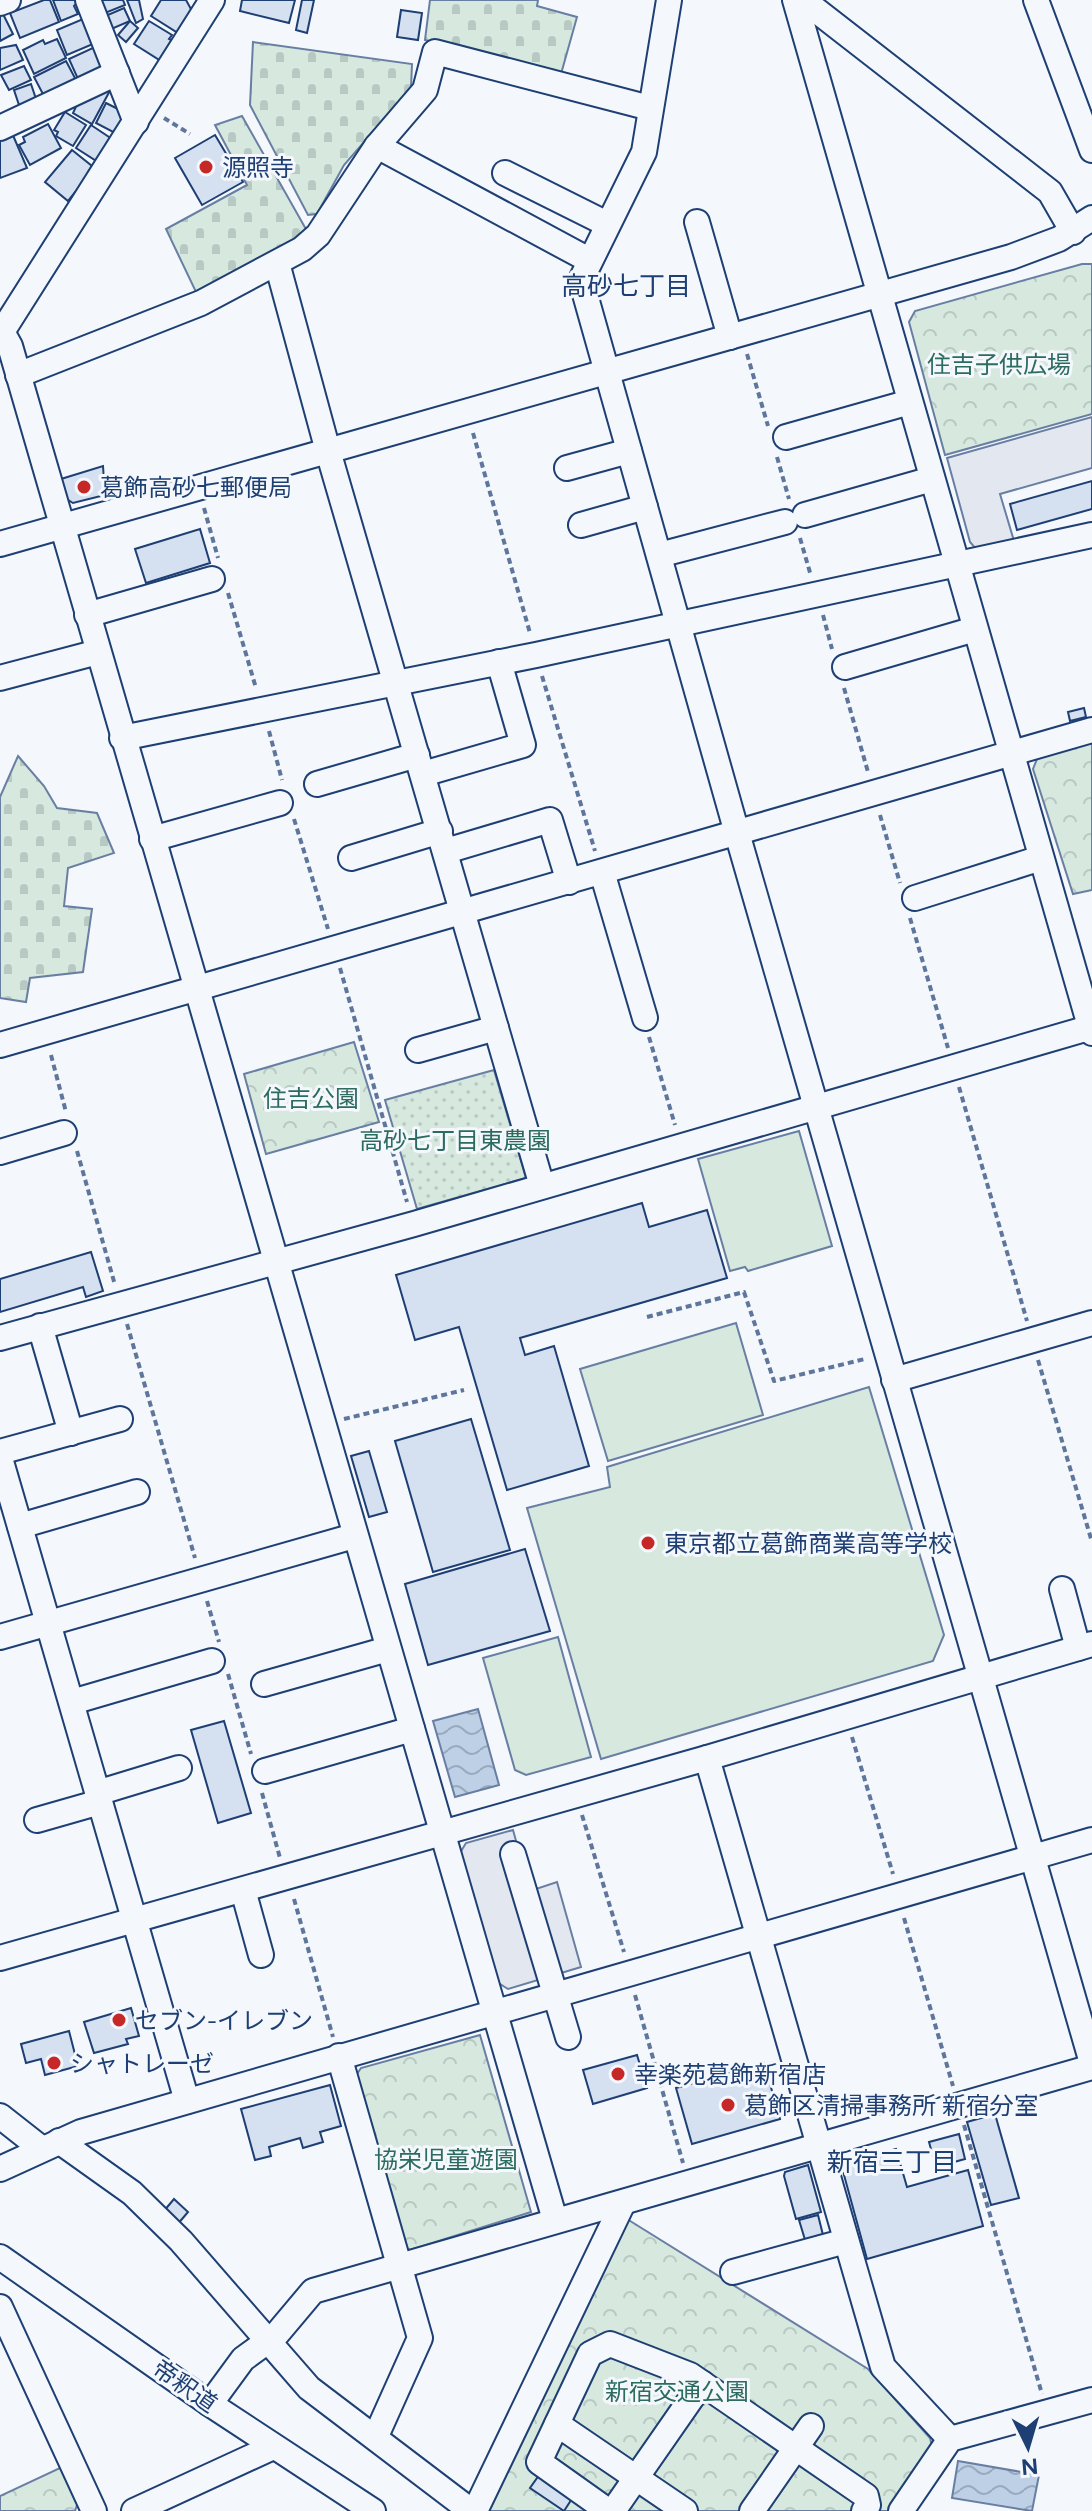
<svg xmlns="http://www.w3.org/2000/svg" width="1092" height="2511" viewBox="0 0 1092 2511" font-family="Figtree,'Noto Sans JP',sans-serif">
  <defs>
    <pattern id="cemetery-stones" width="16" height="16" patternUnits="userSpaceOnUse" patternTransform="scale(2)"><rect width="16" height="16" fill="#d7e8df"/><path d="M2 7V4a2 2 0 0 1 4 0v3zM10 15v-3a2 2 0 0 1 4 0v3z" fill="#b8c8c3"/></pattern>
    <pattern id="park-crowns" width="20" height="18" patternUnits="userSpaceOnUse" patternTransform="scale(2)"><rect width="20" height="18" fill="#d7e8df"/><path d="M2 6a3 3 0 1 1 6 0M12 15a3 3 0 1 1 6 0" fill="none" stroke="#b8c8c3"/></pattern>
    <pattern id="garden-dots" width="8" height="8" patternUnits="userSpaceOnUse" patternTransform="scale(2)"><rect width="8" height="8" fill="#d7e8df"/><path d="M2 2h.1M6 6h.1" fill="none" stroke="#b8c8c3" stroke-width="1.8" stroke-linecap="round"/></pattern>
    <pattern id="water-waves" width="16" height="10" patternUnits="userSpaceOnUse" patternTransform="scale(2)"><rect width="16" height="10" fill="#bed0e5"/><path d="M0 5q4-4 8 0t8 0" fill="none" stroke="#9aaabe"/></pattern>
  </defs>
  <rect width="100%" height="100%" fill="#f4f7fb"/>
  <g fill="url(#cemetery-stones)" stroke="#687fa3" stroke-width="2">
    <path d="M430,0h108l-1,6 40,11 -16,57 -136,-34z"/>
    <path d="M253,42l159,22 -1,24 -67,77 -27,49 -9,1 -58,-110z"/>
    <path d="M242,116l65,115 -19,14 -92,47 -30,-63 81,-44 -32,-60z"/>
    <path d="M18,756l26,30 13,22 40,5 17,40 -46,15 -4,38 28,3 -9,63 -53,6 -4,24 -26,-4v-201z"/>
  </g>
  <g fill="url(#park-crowns)" stroke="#687fa3" stroke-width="2">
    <path d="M1082,264h10v150l-147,41 -36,-133 6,-11z"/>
    <path d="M1092,739v151l-19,4 -40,-125 6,-15z"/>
    <path d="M354,1042l25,80 -113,32 -22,-80z"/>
    <path d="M480,2035l51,177 -121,38 -10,-6 -45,-167 6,-9z"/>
    <path d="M627,2219l241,150 62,69 3,12 -42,61h-402z"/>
    <path d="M62,2467l16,35 -3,9h-75v-15z"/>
  </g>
  <path fill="url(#garden-dots)" stroke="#687fa3" stroke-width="2" d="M494,1070l32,108 -109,31 -32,-109z"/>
  <g fill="#d7e8df" stroke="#687fa3" stroke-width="2">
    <path d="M799,1131l33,115 -84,25 -3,-4 -15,4 -32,-112z"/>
    <path d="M736,1323l27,92 -155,46 -28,-92z"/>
    <path d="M869,1387l75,248 -11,26 -332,98 -74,-251 83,-21 -3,-20z"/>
    <path d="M558,1637l33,120 -65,18 -11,-5 -32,-112z"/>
  </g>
  <g fill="#e3e8f0" stroke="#687fa3" stroke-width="2">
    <path d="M1092,417v51l-92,26 14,47 -38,8 -6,-7 -23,-84z"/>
    <path d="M513,1830l17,61 27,-9 24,85 -73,22 -11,-7 -37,-129 6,-10z"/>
  </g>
  <g fill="url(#water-waves)" stroke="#687fa3" stroke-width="2">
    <path d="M478,1709l21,76 -44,12 -22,-76z"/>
    <path d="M958,2461l81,14 -7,36 -80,-13z"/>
  </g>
  <g fill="#d5e0f0" stroke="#1d3f73" stroke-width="2">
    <path d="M44,0h6l9,22 -39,16 -10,-25z"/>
    <path d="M53,0h27l-6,6 4,8 -17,7z"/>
    <path d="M100,0h23l2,5 -20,8z"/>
    <path d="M127,0h12l4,19 -7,4z"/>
    <path d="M161,0h25l6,11 -14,22 -27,-17z"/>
    <path d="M242,0h53l-6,23 -49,-12z"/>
    <path d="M302,0h12l-7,33 -11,-3z"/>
    <path d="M124,8l6,13 -21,9 -6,-13z"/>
    <path d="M401,10l21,3 -4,27 -21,-3z"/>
    <path d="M3,14l10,20 -13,7v-26z"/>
    <path d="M83,19l10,25 -26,11 -10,-25z"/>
    <path d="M130,21l8,7 -12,14 -8,-7z"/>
    <path d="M149,21l23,14 -3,4 4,2 -12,20 -27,-17z"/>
    <path d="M57,39l9,19 -32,16 -11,-24 20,-10 2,4z"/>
    <path d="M16,45l7,15 -23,10v-22z"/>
    <path d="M97,46l9,21 -28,12 -9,-20z"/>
    <path d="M66,61l10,19 -32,16 -10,-19z"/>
    <path d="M24,66l7,14 -22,10 -8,-15z"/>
    <path d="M31,84l5,15 -17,6 -5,-15z"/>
    <path d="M113,85l-21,39 -19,-11 8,-17z"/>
    <path d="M106,103l20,10 -11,20 -19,-10z"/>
    <path d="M65,112l21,13 -13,21 -17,-10 2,-4 -4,-2z"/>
    <path d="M48,124l13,24 -31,17 -11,-20 6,-3 -2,-5z"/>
    <path d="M91,125l21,14 -14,23 -22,-14z"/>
    <path d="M12,133l15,35 -27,10v-41z"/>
    <path d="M215,135l28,47 -41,23 -27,-47z"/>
    <path d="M72,150l20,16 -4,6 2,2 -22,27 -23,-19z"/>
    <path d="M103,466l2,29 -32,8 -8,-5 -4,-19z"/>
    <path d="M1092,481v28l-75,21 -7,-26z"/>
    <path d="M200,529l10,34 -64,20 -11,-34z"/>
    <path d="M1084,708l2,9 -16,4 -2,-9z"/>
    <path d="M642,1203l7,24 58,-17 20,68 -207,60 5,17 29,-9 35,120 -82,24 -48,-163 -44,13 -19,-65z"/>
    <path d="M91,1252l12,39 -17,6 -3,-10 -83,25v-33z"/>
    <path d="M471,1419l39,131 -77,22 -38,-131z"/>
    <path d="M369,1451l18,61 -18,5 -18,-61z"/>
    <path d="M525,1549l25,82 -122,34 -23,-81z"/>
    <path d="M224,1721l27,92 -33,10 -27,-93z"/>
    <path d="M131,2008l8,28 -13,3 2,5 -34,9 -10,-31z"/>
    <path d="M69,2031l9,35 -33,9 -4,-16 -15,4 -5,-19z"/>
    <path d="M637,2055l10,33 -54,16 -10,-34z"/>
    <path d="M764,2063l16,56 -88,25 -16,-56z"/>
    <path d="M330,2085l11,41 -21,6 3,10 -20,6 -3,-10 -31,9 2,9 -16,4 -14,-51z"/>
    <path d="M995,2114l24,84 -28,7 -24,-83z"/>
    <path d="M959,2134l6,25 -29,8 -7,-25z"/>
    <path d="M896,2149l11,38 61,-17 15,56 -116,33 -26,-95z"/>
    <path d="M808,2165l13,47 -25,7 -12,-43 1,-4z"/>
    <path d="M174,2199l14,13 -11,13 -14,-13z"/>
    <path d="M818,2215l6,24 -18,4 -7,-23z"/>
    <path d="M542,2471l33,23 -11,17 -34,-23z"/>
  </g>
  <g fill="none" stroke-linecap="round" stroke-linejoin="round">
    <defs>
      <g id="minor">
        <path d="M88,0l48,122"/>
        <path d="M669,0l-25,152 -63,128 156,553 355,1230"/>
        <path d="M795,0l297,1033"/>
        <path d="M803,0l247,192 23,40"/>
        <path d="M1036,0l56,150"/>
        <path d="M0,3l8,-3"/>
        <path d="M0,128l117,-55"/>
        <path d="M377,146l212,114"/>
        <path d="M505,173l102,51"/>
        <path d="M697,222l33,115"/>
        <path d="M277,263l51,188 214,735"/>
        <path d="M0,328l10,18 545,1874"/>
        <path d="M0,335l212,-335"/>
        <path d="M18,375l183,-72 101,-54 16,-14 59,-89 48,-56 10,-38 215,56"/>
        <path d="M786,437l124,-35"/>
        <path d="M567,468l62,-17"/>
        <path d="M805,515l127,-36"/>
        <path d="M581,525l64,-18"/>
        <path d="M0,544l1011,-287 48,-18 33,-21"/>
        <path d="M659,555l126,-33"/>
        <path d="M87,615l125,-36"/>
        <path d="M845,667l130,-38"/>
        <path d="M0,678l98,-26"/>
        <path d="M122,738l414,-83 556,-120"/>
        <path d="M423,774l100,-29 -24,-83"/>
        <path d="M317,784l100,-29"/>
        <path d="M152,839l128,-36"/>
        <path d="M446,851l104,-31 19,62"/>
        <path d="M351,858l89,-27"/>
        <path d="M602,872l43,146"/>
        <path d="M915,898l126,-40"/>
        <path d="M0,1045l1092,-315"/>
        <path d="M418,1050l78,-22"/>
        <path d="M0,1152l64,-19"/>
        <path d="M40,1326l31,107"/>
        <path d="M0,1338l414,-114 678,-197"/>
        <path d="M894,1380l198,-57"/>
        <path d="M0,1452l120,-33"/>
        <path d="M0,1458l187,643"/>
        <path d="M20,1526l117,-34"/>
        <path d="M1062,1589l16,59"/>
        <path d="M0,1637l354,-101"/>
        <path d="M264,1684l124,-35"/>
        <path d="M72,1702l140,-41"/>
        <path d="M707,1758l176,609 67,72"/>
        <path d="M265,1771l147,-42"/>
        <path d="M97,1793l82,-25"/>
        <path d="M37,1820l63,-18"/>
        <path d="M513,1854l55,183"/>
        <path d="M243,1890l18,65"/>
        <path d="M0,1958l707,-200 385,-114"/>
        <path d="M339,2056l81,282 -44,98"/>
        <path d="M0,2116l42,33"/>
        <path d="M59,2141l73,52 49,48 128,147 162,123"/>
        <path d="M0,2169l81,-37 1011,-292"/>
        <path d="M0,2257l210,147 163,107"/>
        <path d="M733,2272l113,-31"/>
        <path d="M0,2307l94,204"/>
        <path d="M210,2404l33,-45 33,-24 37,-44 779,-224"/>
        <path d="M557,2424l128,87"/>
        <path d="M134,2511l139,-64"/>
        <path d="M475,2511l148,-308"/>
        <path d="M608,2511l-69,-49 51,-108 20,-10 80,31 176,121 2,9 -4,6"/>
        <path d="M613,2511l89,-128"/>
        <path d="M752,2511l59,-85"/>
        <path d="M901,2511l49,-72 142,-39"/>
      </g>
    </defs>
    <use href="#minor" stroke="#1d3f73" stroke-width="28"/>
    <g stroke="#5e769c" stroke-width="4" stroke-dasharray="6 4" stroke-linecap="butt">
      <path d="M164,118l26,16"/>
      <path d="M747,354l21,72"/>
      <path d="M473,433l57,200"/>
      <path d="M777,457l12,42"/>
      <path d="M204,508l14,50"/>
      <path d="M800,538l11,38"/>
      <path d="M228,593l28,95"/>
      <path d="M823,615l9,34"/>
      <path d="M542,676l53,175"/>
      <path d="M844,688l24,84"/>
      <path d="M269,731l13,49"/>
      <path d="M880,815l20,68"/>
      <path d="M294,819l34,110"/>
      <path d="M910,918l38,130"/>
      <path d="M340,968l67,234"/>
      <path d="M649,1037l26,88"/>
      <path d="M51,1055l15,57"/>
      <path d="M959,1087l68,234"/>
      <path d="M77,1151l38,134"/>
      <path d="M647,1317l97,-25 30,89 91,-22"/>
      <path d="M127,1324l68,234"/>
      <path d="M1038,1360l54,182"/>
      <path d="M344,1419l120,-29"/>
      <path d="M207,1601l12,41"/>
      <path d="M228,1674l23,80"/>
      <path d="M852,1737l41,137"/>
      <path d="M262,1793l18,65"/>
      <path d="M582,1815l42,137"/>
      <path d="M294,1899l39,138"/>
      <path d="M904,1918l49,168"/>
      <path d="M635,1995l48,168"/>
      <path d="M964,2125l78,269"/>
    </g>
    <use href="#minor" stroke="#f4f7fb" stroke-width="24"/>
  </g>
  <g fill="#c62828" stroke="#f4f7fb" stroke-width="3">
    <circle cx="206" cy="167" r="8"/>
    <circle cx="84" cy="487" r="8"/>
    <circle cx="648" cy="1543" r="8"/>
    <circle cx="119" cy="2020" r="8"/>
    <circle cx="54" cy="2063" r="8"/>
    <circle cx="618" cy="2074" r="8"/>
    <circle cx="728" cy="2105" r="8"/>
  </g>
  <g text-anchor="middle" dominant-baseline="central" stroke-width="6" stroke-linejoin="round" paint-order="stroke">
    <g font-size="24" fill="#1d3f73" stroke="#f4f7fb" text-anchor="start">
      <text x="222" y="167">源照寺</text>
      <text x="100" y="487">葛飾高砂七郵便局</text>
      <text x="664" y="1543">東京都立葛飾商業高等学校</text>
      <text x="135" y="2020">セブン-イレブン</text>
      <text x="70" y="2063">シャトレーゼ</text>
      <text x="634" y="2074">幸楽苑葛飾新宿店</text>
      <text x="744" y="2105">葛飾区清掃事務所 新宿分室</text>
    </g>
    <g font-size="24" fill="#2c6c60" stroke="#f4f7fb">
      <text x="999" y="364">住吉子供広場</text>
      <text x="311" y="1098">住吉公園</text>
      <text x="455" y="1140">高砂七丁目東農園</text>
      <text x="446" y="2159">協栄児童遊園</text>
      <text x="677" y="2391">新宿交通公園</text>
    </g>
    <g font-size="24" fill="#1d3f73" stroke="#f4f7fb">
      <text transform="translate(185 2386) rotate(35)">帝釈道</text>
    </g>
    <g font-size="26" fill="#1d3f73" stroke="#f4f7fb">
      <text x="626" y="286">高砂七丁目</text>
      <text x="892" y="2162">新宿三丁目</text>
    </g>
  </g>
  <g transform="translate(1028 2447) rotate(175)" stroke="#f4f7fb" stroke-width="6" paint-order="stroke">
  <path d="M0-6L14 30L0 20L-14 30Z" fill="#1d3f73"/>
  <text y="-12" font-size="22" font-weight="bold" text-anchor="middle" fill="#1d3f73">N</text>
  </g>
</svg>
